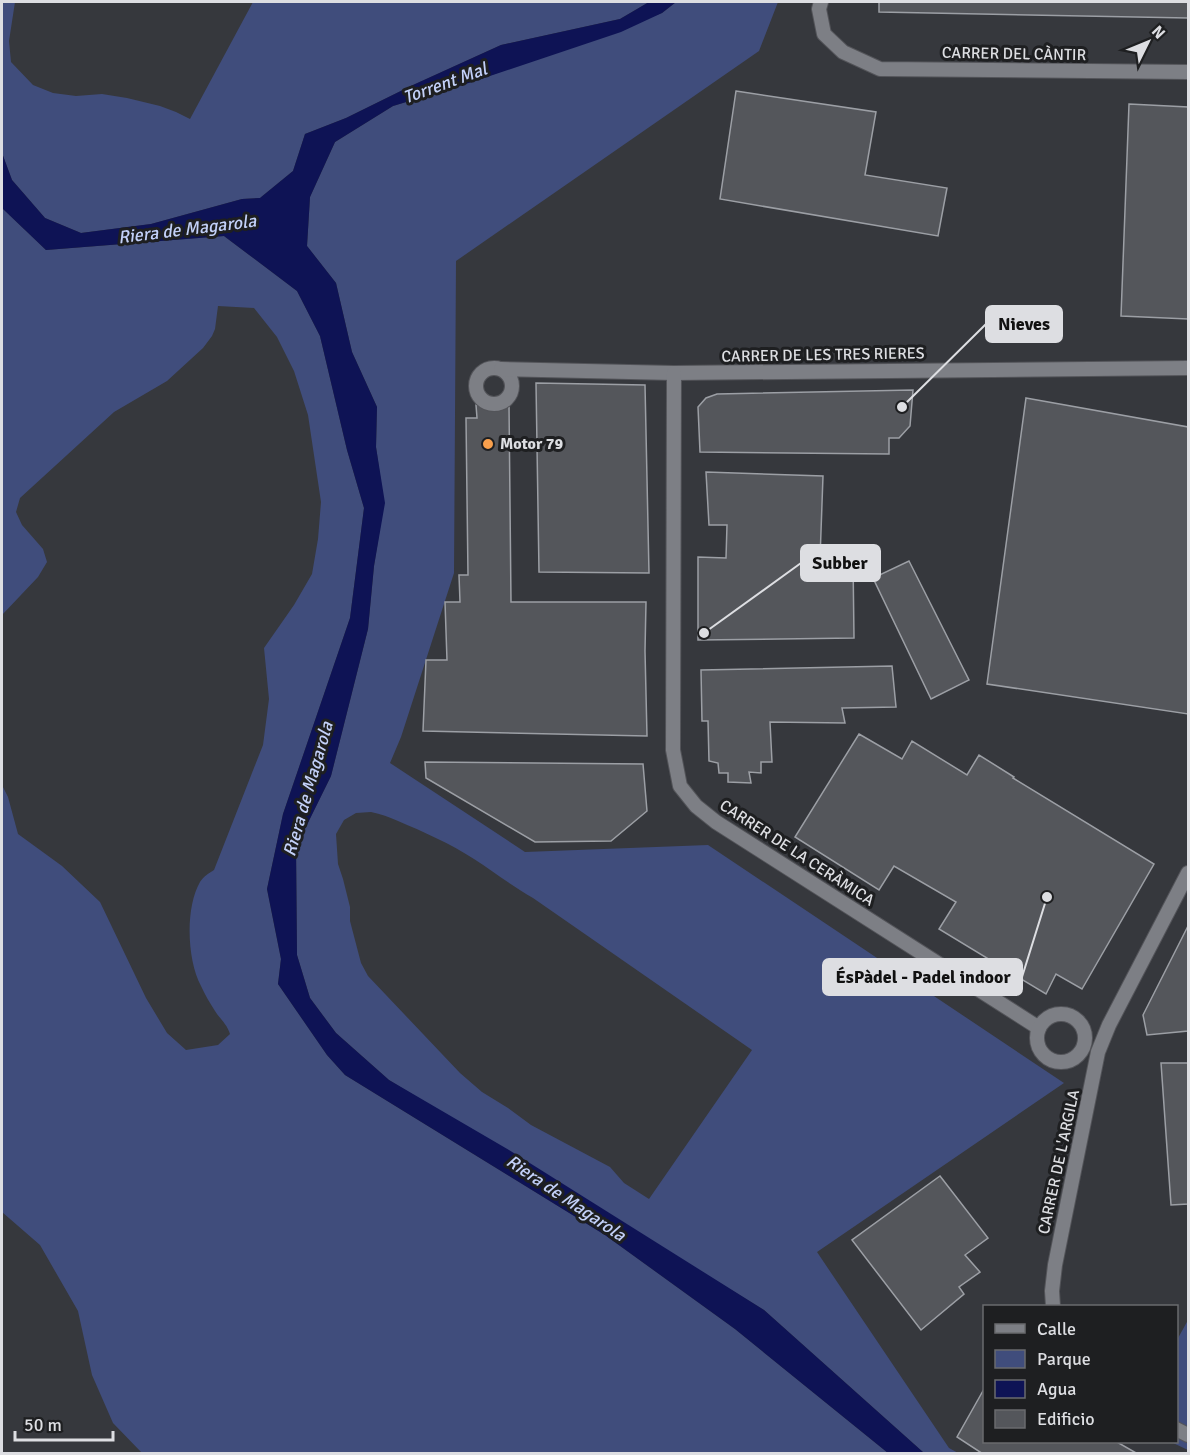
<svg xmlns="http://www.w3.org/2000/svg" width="1190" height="1455" viewBox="0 0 1190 1455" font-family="Signika,sans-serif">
  <rect width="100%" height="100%" fill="#36383d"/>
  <g fill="#404d7c" fill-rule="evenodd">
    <path d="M2,2h13l-6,39 2,21 22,23 20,8 23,3 26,-2 25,4 33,8 16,6 14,7 63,-117h396l-29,17 -119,26 -88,40 -67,33 -41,16 -12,37 -33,27 -18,1 -91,25 -70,9 -36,-15 -33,-38 -10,-27z"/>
    <path d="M676,2h102l-19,49 -303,210 -2,312 -53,164 -11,26 135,89 183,-7 356,238 -247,169 132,196 9,5h-34l-160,-143 -375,-230 -53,-47 -26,-35 -13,-43 -1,-108 35,-71 37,-147 6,-63 10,-63 -8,-56 1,-40 -25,-55 -16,-69 -29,-37 3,-49 25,-55 58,-36 82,-25 187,-68zM371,812c10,2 18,5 27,9 26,11 51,22 76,38 20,13 38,27 59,39l219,152 -103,149 -25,-16 -14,-16 -79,-42 -23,-17 -26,-16 -22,-19 -92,-97 -7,-13 -11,-42v-14l-7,-28 -5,-15 -2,-30 8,-14 12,-7z"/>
    <path d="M2,208l44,42 178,-14 73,55 23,45 27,114 17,58 -14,110 -67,196 -16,75 14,70 -3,25 49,71 18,20 260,160 130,94 153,124h-746l-29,-30 -21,-48 -14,-64 -38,-66 -38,-33v-427l6,12 10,37 44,32 38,36 46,96 21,35 19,17 32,-5 12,-11c-3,-10 -10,-15 -15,-23 -5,-8 -10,-16 -14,-25 -14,-26 -16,-78 -1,-104 3,-5 9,-9 14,-12l49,-125 6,-46 -5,-51 30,-43 18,-31 6,-35 3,-37 -13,-87 -14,-44 -17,-34 -23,-29 -36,-2 -3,23 -3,7 -9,12 -36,33 -53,31 -94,86 -4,14 6,13 21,24 4,13 -9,15 -36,38z"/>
    <path d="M1188,1320v130l-17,-8h5l1,-102z"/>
  </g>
  <path fill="#0e1355" d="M649,2h27l-14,11 -41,19 -146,49 -82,25 -58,36 -25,55 -3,49 29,37 16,69 25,55 -1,40 9,56 -11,63 -6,63 -37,147 -35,71 1,108 13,43 26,35 53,47 120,70 255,160 160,143h-36l-153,-124 -130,-94 -260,-160 -18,-20 -49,-71 3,-25 -14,-70 16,-75 67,-196 14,-110 -17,-58 -27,-114 -23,-45 -73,-55 -178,14 -44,-42v-55l10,27 33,38 36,15 70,-9 91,-25 18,-1 33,-27 12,-37 41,-16 67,-33 88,-40 119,-26z"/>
  <g fill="#54565b" stroke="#9c9fa5" stroke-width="1.5">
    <path d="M879,2h309v16l-309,-6z"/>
    <path d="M736,91l140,21 -11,63 82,13 -9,48 -218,-37z"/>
    <path d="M1129,104l59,3v212l-67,-3z"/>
    <path d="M536,383l109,2 4,188 -110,-1z"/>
    <path d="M913,390l-3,36 -11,12h-10v16l-189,-2 -2,-45 8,-9 11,-4z"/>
    <path d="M1026,398l162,29v287l-201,-30z"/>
    <path d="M476,405h33l2,197h135l-1,49 2,85 -224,-5 3,-71h21l-2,-58h15l-1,-27h9l-2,-157h11z"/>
    <path d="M706,472l117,4 -3,83 33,1 1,78 -156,2v-83l28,1 1,-33h-18z"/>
    <path d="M909,561l60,119 -38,19 -58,-121z"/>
    <path d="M892,666l4,41 -54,1 3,15 -75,-1 2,40h-11v11l-12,-1 2,11 -23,-1v-9h-9l-1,-10 -9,-2 -1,-40h-6l-1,-51z"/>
    <path d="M859,734l43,25 10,-18 55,34 12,-20 35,22 -1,1 141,86 -72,125 -26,-15 -10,20 -107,-65 17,-27 -62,-36 -15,24 -84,-53z"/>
    <path d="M425,762l218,2 4,47 -36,30 -76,1 -109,-64z"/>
    <path d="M1188,926v105l-41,4 -4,-20z"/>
    <path d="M1161,1063h27v141l-17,1z"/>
    <path d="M940,1176l48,62 -23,17 15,17 -21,15 5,7 -43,36 -69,-90z"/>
    <path d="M984,1389v53h133l21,12h-155l-26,-17z"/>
  </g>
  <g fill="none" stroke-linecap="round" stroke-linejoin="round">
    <defs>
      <g id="street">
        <path d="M821,2l-2,7 5,25 19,18 37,17 308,3"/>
        <circle cx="494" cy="386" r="18"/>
        <path d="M501,369l173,4 514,-5"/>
        <path d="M674,373l-1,377 7,36 16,20 20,16 323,206"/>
        <circle cx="1061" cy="1038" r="24"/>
        <path d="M1053,1306l-1,-15 3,-26 43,-213 11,-27 79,-152"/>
        <path d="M1176,1429l12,6"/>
      </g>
    </defs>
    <use href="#street" stroke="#535459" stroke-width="16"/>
    <use href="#street" stroke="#7d7f85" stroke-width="14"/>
  </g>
  <circle fill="#f9a04d" stroke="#1e1f21" stroke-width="2" cx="488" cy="444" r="6"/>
  <g text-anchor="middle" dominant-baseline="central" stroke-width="6" stroke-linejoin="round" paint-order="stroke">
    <g font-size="16" fill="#dddee2" stroke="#1e1f21">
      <text transform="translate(1014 54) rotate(1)">CARRER DEL CÀNTIR</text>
      <text transform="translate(823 355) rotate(-1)">CARRER DE LES TRES RIERES</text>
      <text transform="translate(797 853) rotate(33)">CARRER DE LA CERÀMICA</text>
      <text transform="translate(1059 1162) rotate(-78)">CARRER DE L'ARGILA</text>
    </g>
    <g font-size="16" font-weight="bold" fill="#dddee2" stroke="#1e1f21" text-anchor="start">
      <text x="500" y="444">Motor 79</text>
    </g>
    <g font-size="18" font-style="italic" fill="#c3d1f9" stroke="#1e1f21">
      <text transform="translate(445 83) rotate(-20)">Torrent Mal</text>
      <text transform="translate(187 229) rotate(-7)">Riera de Magarola</text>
      <text transform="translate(308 789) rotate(-74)">Riera de Magarola</text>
      <text transform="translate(566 1198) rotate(34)">Riera de Magarola</text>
    </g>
  </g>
  <path fill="none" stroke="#dddee2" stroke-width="2" d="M902 407L986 324M704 633L801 563M1047 897L1022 977"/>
  <g fill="#dddee2" stroke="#1e1f21" stroke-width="2">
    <circle cx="902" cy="407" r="6"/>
    <circle cx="704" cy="633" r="6"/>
    <circle cx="1047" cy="897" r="6"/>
  </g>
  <g fill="#dddee2" stroke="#dddee2" stroke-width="2">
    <rect x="986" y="306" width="76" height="36" rx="6"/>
    <rect x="801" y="545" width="79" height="36" rx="6"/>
    <rect x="823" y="959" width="199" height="36" rx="6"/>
  </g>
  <g font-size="18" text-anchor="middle" font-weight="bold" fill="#111">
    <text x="1024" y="330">Nieves</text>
    <text x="840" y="569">Subber</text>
    <text x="923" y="983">ÉsPàdel - Padel indoor</text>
  </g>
  <rect width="1190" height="1455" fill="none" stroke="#dddee2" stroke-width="6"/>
  <rect x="983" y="1305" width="195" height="138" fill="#1e1f21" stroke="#6a6b6e" stroke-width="1.5"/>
  <rect x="995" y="1324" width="30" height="9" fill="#7d7f85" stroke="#6a6b6e" stroke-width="1.5"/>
  <text x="1037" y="1335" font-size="18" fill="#dddee2">Calle</text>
  <rect x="995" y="1350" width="30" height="18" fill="#404d7c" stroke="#6a6b6e" stroke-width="1.5"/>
  <text x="1037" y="1365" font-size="18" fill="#dddee2">Parque</text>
  <rect x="995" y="1380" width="30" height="18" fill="#0e1355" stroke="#6a6b6e" stroke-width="1.5"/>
  <text x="1037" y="1395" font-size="18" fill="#dddee2">Agua</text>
  <rect x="995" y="1410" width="30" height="18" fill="#54565b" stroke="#6a6b6e" stroke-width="1.5"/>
  <text x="1037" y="1425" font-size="18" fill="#dddee2">Edificio</text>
  <g transform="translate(1148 42) rotate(47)" stroke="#1e1f21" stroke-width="4.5" paint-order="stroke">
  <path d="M0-4.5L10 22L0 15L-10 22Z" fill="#dddee2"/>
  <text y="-9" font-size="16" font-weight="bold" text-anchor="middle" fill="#dddee2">N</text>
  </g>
  <path d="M15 1431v9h98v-9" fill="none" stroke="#dddee2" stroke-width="3"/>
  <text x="24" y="1431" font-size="18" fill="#dddee2" stroke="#1e1f21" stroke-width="4.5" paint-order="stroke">50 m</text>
</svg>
